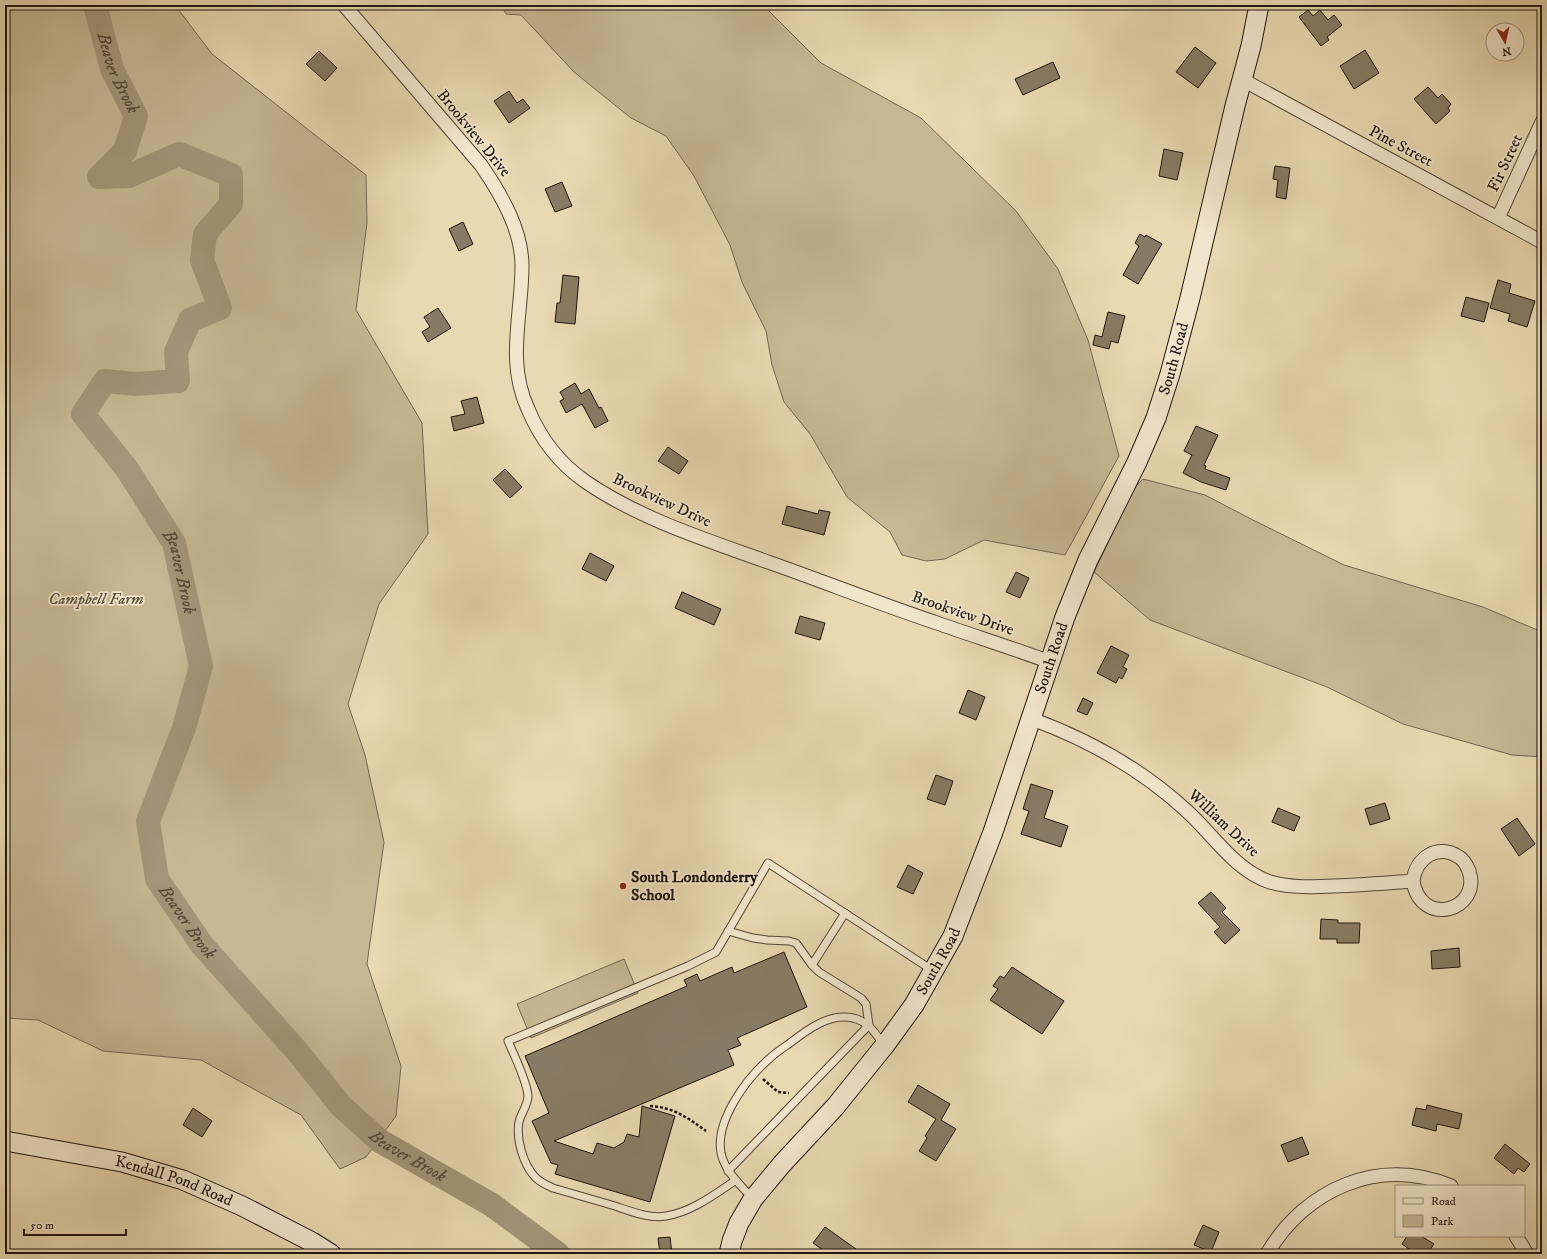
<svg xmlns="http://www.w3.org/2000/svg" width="1547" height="1259" viewBox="0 0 1547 1259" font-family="'IM FELL DW Pica',serif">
  <rect width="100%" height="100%" fill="#e9d9b1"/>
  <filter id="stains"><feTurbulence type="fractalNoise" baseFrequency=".005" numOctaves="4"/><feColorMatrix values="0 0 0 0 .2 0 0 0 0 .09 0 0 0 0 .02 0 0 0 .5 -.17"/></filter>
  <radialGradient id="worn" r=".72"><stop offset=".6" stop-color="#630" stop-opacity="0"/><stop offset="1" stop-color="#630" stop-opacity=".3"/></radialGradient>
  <g fill="#c7b895" stroke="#736652">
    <path d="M5,5h170l37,49 154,121 1,48 -11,87 66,113 6,111 -49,70 -31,100 17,51 19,87 -17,122 34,102 -5,50 -30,41 -26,12 -39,-54 -100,-55 -98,-9 -65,-31 -33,-2z"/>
    <path d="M501,5h262l58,58 100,55 95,93 42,58 30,71 31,116 -54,99 -81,-15 -39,19 -19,2 -24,-6 -12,-23 -43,-35 -37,-63 -26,-32 -12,-37 -6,-34 -24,-49 -12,-37 -36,-69 -28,-40 -35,-18 -57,-46 -53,-57 -15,-1z"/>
    <path d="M1143,479l62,16 46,24 93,46 139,42 59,25v125l-30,-2 -109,-31 -76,-37 -177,-67 -56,-48 40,-84z"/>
    <path d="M624,959l14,34 -107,45 -14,-34z"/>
  </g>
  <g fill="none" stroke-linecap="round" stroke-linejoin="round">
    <path stroke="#a4967a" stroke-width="24" id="s1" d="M95,5l17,64 24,47 -11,35 -26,26 30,-1 50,-22 52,21v29l-26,30 -3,26 18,48 -30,12 -14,32 2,29 -43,3 -30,-3 -22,33 44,55 47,74 27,123 -17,62 -36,93 9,58 45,66 95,106 44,55 39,35 112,64 66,49"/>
  </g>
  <g fill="#887b63" stroke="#1f150e">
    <path d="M1308,10l5,6 7,-6 8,10 6,-5 8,10 -15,12 2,3 -8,6 -22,-29z"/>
    <path d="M1195,47l21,16 -18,25 -22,-16z"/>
    <path d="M1365,50l14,23 -25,16 -14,-23z"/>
    <path d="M319,51l18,17 -12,13 -19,-17z"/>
    <path d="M1053,62l7,16 -37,17 -8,-16z"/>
    <path d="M1428,87l10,11 4,-4 9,10 -3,4 2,3 -14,13 -22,-25z"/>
    <path d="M509,91l8,12 6,-4 7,9 -21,15 -15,-22z"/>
    <path d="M1164,149l19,4 -6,27 -18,-4z"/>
    <path d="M1275,166l15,2 -4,31 -10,-2 2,-17 -5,-1z"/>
    <path d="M562,182l10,24 -17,6 -10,-23z"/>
    <path d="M463,222l10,22 -14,7 -10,-22z"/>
    <path d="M1140,234l5,3 1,-2 16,9 -24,40 -15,-9 16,-29 -4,-3z"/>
    <path d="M563,275l16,2 -4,47 -20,-2 2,-19h3z"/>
    <path d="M1498,280l13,4 -2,9 26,8 -8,26 -19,-6 2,-7 -20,-6z"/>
    <path d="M1466,297l23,6 -5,19 -23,-6z"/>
    <path d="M438,308l13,20 -23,14 -6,-10 8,-5 -6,-10z"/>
    <path d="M1108,312l17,4 -7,27 -7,-2 -2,8 -16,-4 2,-10 7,2z"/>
    <path d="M575,383l6,11 8,-5 10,19 2,-1 7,14 -13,7 -13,-24 -16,9 -6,-12 4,-2 -4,-7z"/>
    <path d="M477,397l7,26 -30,8 -3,-14 14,-3 -4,-13z"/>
    <path d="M1196,426l22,9 -14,30 2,1 -1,3 25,9 -4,12 -25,-8 -18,-9 9,-18 -8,-4z"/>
    <path d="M668,447l20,14 -9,13 -21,-13z"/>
    <path d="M505,469l17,18 -12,11 -17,-18z"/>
    <path d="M787,506l31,8 1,-4 11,2 -6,23 -42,-11z"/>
    <path d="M590,553l24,13 -8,15 -24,-12z"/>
    <path d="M1016,572l13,6 -9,20 -14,-6z"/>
    <path d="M682,592l39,17 -7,16 -39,-17z"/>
    <path d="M800,616l25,7 -5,17 -25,-7z"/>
    <path d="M1111,646l18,9 -6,12 4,2 -5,10 -3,-2 -3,6 -19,-10z"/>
    <path d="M968,690l17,7 -9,23 -17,-7z"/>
    <path d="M1083,698l10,5 -6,12 -10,-4z"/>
    <path d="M936,775l17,6 -8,24 -18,-6z"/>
    <path d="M1031,784l22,7 -9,27 24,8 -7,21 -40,-13 8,-23 -6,-2z"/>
    <path d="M1385,803l5,16 -20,6 -5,-16z"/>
    <path d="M1278,808l22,9 -6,14 -22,-9z"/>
    <path d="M1517,818l18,26 -16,12 -18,-27z"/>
    <path d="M908,865l15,8 -10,21 -16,-7z"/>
    <path d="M1211,892l15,16 -4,4 18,18 -15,14 -11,-12 6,-5 -22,-24z"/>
    <path d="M1321,919l17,1v3h22l-1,20h-22v-4h-17z"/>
    <path d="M1459,948l1,19 -28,2 -1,-18z"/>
    <path d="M784,952l23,55 -70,31 4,7 -13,5 6,15 -180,76 39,13 4,-11 17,5 10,-6 3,-8 12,3 3,-31 33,10 -25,86 -95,-28 3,-9 -7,-2 -19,-42 17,-8 -24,-57 162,-70 -3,-6 13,-6 3,7 32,-14 2,6z"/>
    <path d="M1012,967l52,34 -22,33 -52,-34 8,-11 -5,-3 7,-10 4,2z"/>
    <path d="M918,1085l32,19 -9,16 15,9 -20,32 -17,-10 8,-13 -2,-2 11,-17 -28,-17z"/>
    <path d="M1427,1105l35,9 -3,15 -22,-5 -1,7 -24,-6 4,-17 10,2z"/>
    <path d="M193,1108l19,13 -10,16 -19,-12z"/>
    <path d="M1302,1137l7,17 -21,8 -7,-17z"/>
    <path d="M1505,1144l25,20 -6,8 -6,-4 -4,6 -20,-16z"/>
    <path d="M1203,1225l16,7 -8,20 -17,-7z"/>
    <path d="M825,1227l38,27h-34l-16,-11z"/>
    <path d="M1407,1236h14l13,8 -7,10h-11l-14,-10z"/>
    <path d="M670,1237l2,17h-12l-2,-16z"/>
  </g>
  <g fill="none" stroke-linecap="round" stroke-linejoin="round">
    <defs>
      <g id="lane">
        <path d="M728,931l25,7 14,2 22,1 7,2 16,22 7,7 42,26 5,6 3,21 -141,146"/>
        <path d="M812,965l33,-52"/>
        <path d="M736,1180c-21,14 -44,32 -70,36 -17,3 -36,-5 -51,-10 -21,-6 -42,-12 -62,-18 -7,-3 -13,-6 -18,-11 -12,-13 -19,-38 -16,-55 2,-9 9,-17 9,-26 -1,-15 -14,-41 -20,-55l180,-75 28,-14 52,-89 164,107"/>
        <path d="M752,1198c-12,-14 -27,-26 -31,-45 -6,-32 25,-74 48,-94 6,-6 14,-11 21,-16 18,-14 40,-30 63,-25 15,3 23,16 31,27"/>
      </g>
      <g id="street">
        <path d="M344,5l137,160c20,29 41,65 41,101 0,49 -16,96 6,143 12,29 32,55 58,73 54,37 121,58 182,80 57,20 112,42 169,61 37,13 75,25 113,39"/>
        <path d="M1243,80l299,162"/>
        <path d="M1498,218l44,-96"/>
        <path d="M1032,719c57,21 111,51 156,93 26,24 47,58 82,70 21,6 43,5 64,4 26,-1 52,-3 79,-5 8,48 69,29 56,-10 -2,-5 -5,-11 -10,-14 -22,-14 -43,1 -46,24"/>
        <path d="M1516,1236l11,18"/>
        <path d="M1267,1254c38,-65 112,-98 184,-68"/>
      </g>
      <g id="secondary">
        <path id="s2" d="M5,1141l117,21 61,18 59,26 70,36 19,12"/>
        <path id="s3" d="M729,1254l3,-13 7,-18 14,-24 29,-35 53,-57 50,-62 29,-40 39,-69 40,-104 72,-215 23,-57 49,-98 19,-44 14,-44 20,-76 45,-192 16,-60 8,-41"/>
      </g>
    </defs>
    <use href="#lane" stroke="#524637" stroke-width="9"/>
    <use href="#street" stroke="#524637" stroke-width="15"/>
    <use href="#secondary" stroke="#1f150e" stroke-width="21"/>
    <g stroke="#1f150e" stroke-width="2.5" stroke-dasharray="3 2" stroke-linecap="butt">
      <path d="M763,1079l15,13 11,1"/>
      <path d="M650,1106c23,1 38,12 56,25"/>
    </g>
    <use href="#lane" stroke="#f1e6cc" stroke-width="7"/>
    <use href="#street" stroke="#f1e6cc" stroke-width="13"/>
    <use href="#secondary" stroke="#f1e6cc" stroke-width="19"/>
  </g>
  <circle fill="#8f2418" stroke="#f1e6cc" stroke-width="1.5" cx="623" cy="886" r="4"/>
  <g text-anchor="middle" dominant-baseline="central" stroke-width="3.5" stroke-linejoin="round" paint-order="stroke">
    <g font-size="16" fill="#1f150e" stroke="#f1e6cc">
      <text transform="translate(474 133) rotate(51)">Brookview Drive</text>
      <text transform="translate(1401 146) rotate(28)">Pine Street</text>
      <text transform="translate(1505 163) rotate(-65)">Fir Street</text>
      <text stroke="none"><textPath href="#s3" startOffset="1011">South Road</textPath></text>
      <text transform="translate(662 500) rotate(25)">Brookview Drive</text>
      <text transform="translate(963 613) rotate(19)">Brookview Drive</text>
      <text stroke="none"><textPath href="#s3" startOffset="687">South Road</textPath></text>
      <text transform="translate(1224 823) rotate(43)">William Drive</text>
      <text stroke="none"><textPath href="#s3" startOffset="363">South Road</textPath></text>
      <text stroke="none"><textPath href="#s2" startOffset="174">Kendall Pond Road</textPath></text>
    </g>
    <g font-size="16" font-style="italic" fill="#5a4e3d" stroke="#f1e6cc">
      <text x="96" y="599">Campbell Farm</text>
    </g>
    <g font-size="16" font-weight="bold" fill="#1f150e" stroke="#f1e6cc" text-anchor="start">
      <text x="631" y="877">South Londonderry<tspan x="631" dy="18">School</tspan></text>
    </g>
    <g font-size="17" font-style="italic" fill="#544939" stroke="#f1e6cc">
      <text stroke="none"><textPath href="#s1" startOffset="72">Beaver Brook</textPath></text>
      <text stroke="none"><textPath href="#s1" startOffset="876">Beaver Brook</textPath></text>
      <text stroke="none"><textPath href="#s1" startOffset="1248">Beaver Brook</textPath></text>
      <text stroke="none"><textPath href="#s1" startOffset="1572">Beaver Brook</textPath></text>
    </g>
  </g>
  <rect width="1547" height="1259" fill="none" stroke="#e9d9b1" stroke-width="20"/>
  <rect x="6" y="6" width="1535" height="1247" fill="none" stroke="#1f150e" stroke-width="2"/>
  <rect x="10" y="10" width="1527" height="1239" fill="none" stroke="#1f150e"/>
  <rect x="1395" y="1185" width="130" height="52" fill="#f1e6cc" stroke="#9d9280"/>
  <rect x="1403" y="1198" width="20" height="6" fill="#f1e6cc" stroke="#9d9280"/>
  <text x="1431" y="1205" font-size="12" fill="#1f150e">Road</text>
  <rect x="1403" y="1215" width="20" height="12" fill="#c7b895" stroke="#9d9280"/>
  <text x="1431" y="1225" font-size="12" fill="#1f150e">Park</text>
  <g transform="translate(1505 42) rotate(171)"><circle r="19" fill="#f1e6cc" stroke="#9d9280"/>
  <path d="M0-3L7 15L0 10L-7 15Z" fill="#8f2418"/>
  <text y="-6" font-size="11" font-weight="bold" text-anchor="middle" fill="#1f150e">N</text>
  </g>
  <path d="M24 1229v6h102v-6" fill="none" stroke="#1f150e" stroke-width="2"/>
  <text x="30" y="1229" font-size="12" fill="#1f150e" stroke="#f1e6cc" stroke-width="3" paint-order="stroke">50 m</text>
  <rect width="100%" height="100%" filter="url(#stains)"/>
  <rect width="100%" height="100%" fill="url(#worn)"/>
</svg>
